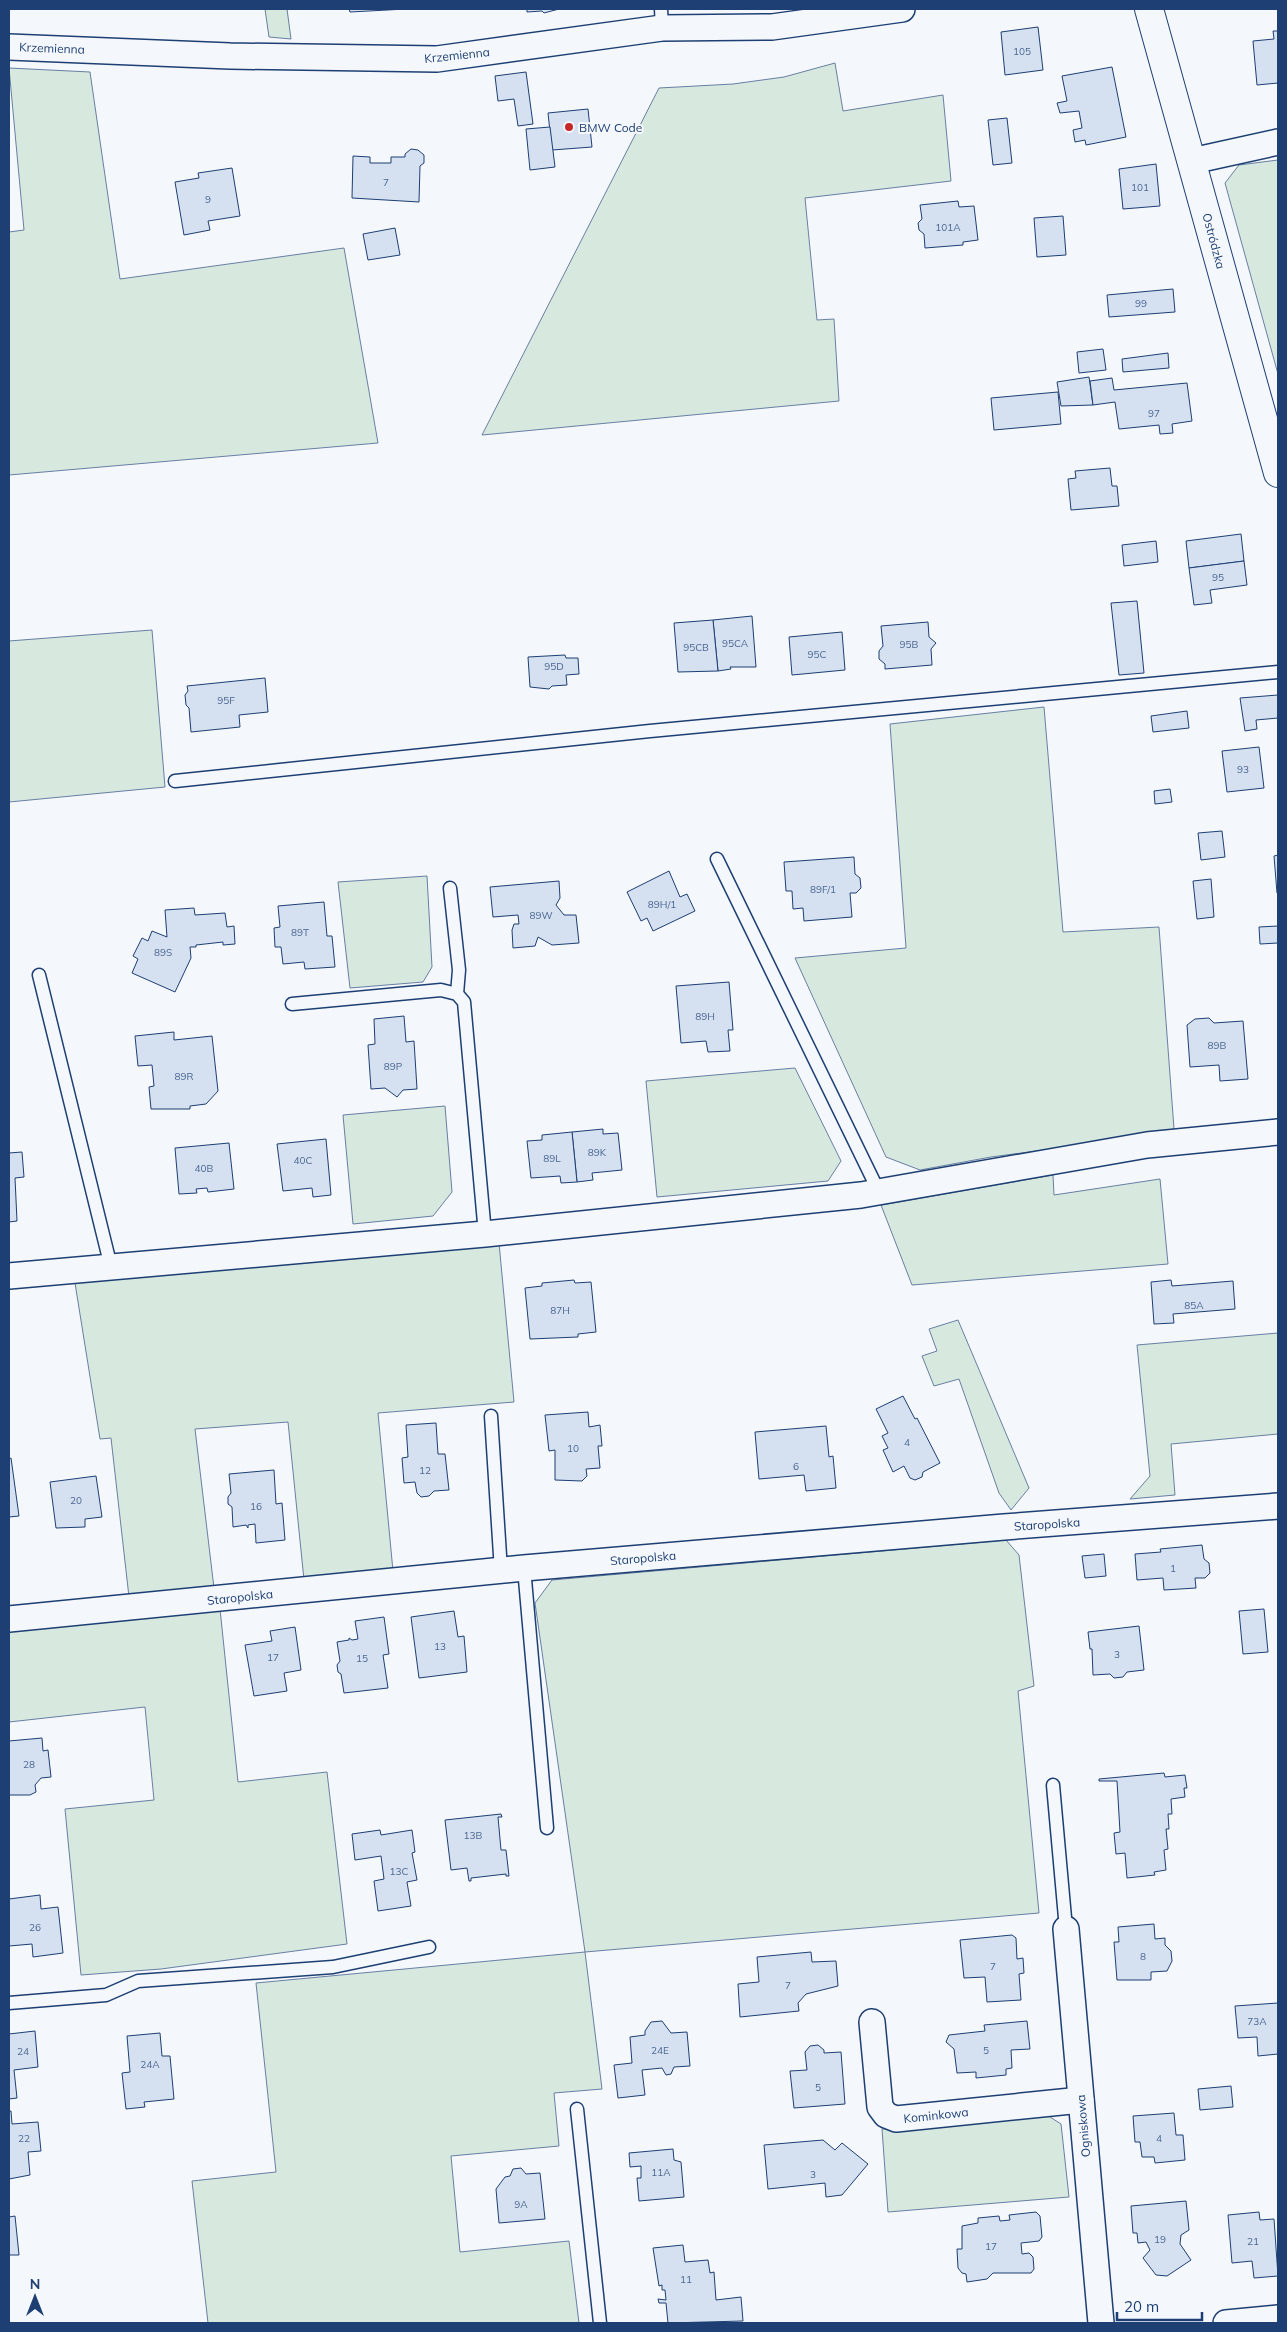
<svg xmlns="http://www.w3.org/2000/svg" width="1287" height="2332" viewBox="0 0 1287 2332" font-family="Mulish,sans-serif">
  <rect width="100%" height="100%" fill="#f4f7fb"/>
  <g fill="#d7e8df" stroke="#687fa3">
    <path d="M265,9h22l4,30 -22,-2z"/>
    <path d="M835,63l8,48 100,-16 8,86 -146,17 12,122 17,-1 5,82 -357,34 177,-347 74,-4 51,-7z"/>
    <path d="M9,68l81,4 30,207 224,-31 34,195 -369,32v-243l15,-2z"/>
    <path d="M1278,160v214l-53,-191 14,-18z"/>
    <path d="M152,630l13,157 -156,15v-161z"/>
    <path d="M1044,707l19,225 96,-5 15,202 -92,16 -91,12 -71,13 -34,-13 -91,-199 111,-10 -16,-224z"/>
    <path d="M427,876l5,91 -9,15 -73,6 -12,-106z"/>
    <path d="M795,1068l46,93 -13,20 -171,16 -11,-116z"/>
    <path d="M445,1106l7,86 -19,24 -80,8 -10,-109z"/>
    <path d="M1053,1175l1,20 106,-16 8,85 -256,21 -31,-80z"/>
    <path d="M499,1243l15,159 -136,11 15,158 -89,9 -16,-158 -93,7 19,159 -85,9 -18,-159 -11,1 -25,-156z"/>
    <path d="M958,1320l71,168 -18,22 -12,-17 -40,-114 -25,7 -12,-30 15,-5 -8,-22z"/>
    <path d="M1278,1333v101l-107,10 4,51 -45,4 20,-23 -13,-131z"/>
    <path d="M1006,1540l13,15 15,131 -16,5 21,222 -454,39 17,137 -48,4 5,53 -108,10 9,96 109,-11 10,82h-371l-16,-142 84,-9 -20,-189 329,-31 -50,-349 17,-23z"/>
    <path d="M220,1609l18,173 89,-10 20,172 -186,25 -80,6 -16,-166 89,-9 -9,-93 -136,15v-91z"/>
    <path d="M1047,2115l14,9 8,73 -181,15 -6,-83z"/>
  </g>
  <g fill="#d5e0f0" stroke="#1d3f73">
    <path d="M349,9h57l-56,3z"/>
    <path d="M527,9h32l-15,4 -2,-2 -15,1z"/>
    <path d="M1038,27l5,43 -38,5 -4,-43z"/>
    <path d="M1273,31h5v52l-21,2 -4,-44 21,-2z"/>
    <path d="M1112,67l14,70 -40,8 -1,-5 -10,2 -2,-12 9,-2 -3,-17 -19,2 -3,-10 10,-2 -5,-25z"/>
    <path d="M526,72l7,52 -15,2 -4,-27 -16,2 -3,-25z"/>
    <path d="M588,109l4,38 -40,3 -4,-37z"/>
    <path d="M1007,118l5,45 -19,2 -5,-45z"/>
    <path d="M550,127l5,40 -25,3 -4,-41z"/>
    <path d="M411,149l7,1 6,5v8l-4,3 -1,36 -67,-4 1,-42 17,1v6h21v-6h14v-3z"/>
    <path d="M1156,164l4,42 -37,3 -4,-40z"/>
    <path d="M232,168l8,48 -32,5 2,9 -26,5 -9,-53 24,-4 -1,-5z"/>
    <path d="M958,201l1,6 15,-1 4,34 -15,2v3l-38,3 -1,-14 -5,-4 -1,-7 4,-4 -2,-14z"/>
    <path d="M1063,216l3,39 -29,2 -3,-39z"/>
    <path d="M395,228l5,27 -32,5 -5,-26z"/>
    <path d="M1173,289l2,23 -66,5 -2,-22z"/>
    <path d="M1103,349l3,21 -27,3 -2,-21z"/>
    <path d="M1168,353l1,15 -46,4 -1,-13z"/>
    <path d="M1089,377l4,28 -32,1 -4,-24z"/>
    <path d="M1112,378l2,12 73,-7 5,38 -20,3 1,9 -13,1 -1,-9 -40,4 -4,-27 -22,3 -3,-24z"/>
    <path d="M1058,392l3,32 -67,6 -3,-32z"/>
    <path d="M1110,468l2,18h5l2,20 -48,4 -3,-31 8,-1 -1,-7z"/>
    <path d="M1241,534l3,27 -55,7 -3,-27z"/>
    <path d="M1156,541l2,21 -34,4 -2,-21z"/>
    <path d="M1244,561l3,24 -37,5 2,13 -18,2 -5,-37z"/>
    <path d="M1137,601l7,72 -25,2 -8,-72z"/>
    <path d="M752,616l4,51h-26l1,2 -13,2 -5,-51z"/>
    <path d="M713,620l5,51 -40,1 -4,-49z"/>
    <path d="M928,622l1,15 7,6 -5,6 1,16 -47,4v-5l-6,-5v-8l4,-5 -2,-20z"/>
    <path d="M842,632l3,38 -53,5 -3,-38z"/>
    <path d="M565,655l1,3h12l1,16 -13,1 1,10 -15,1 -3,3 -19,-2 -2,-30z"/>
    <path d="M265,678l3,34 -29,3 1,12 -49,5 -2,-24 -3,-3 -1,-10 3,-4 -1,-5z"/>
    <path d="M1278,695v23l-22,2 1,9 -12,2 -5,-33z"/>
    <path d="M1187,711l2,17 -36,4 -2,-16z"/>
    <path d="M1259,747l5,41 -37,4 -5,-41z"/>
    <path d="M1170,789l2,13 -17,2 -1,-13z"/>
    <path d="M1222,831l3,26 -24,3 -3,-27z"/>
    <path d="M1278,855v38h-1l-3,-37z"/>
    <path d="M854,857l1,17 5,4 1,10 -5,5h-6l2,24 -48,4 -1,-13 -10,1 -1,-18h-6l-2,-29z"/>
    <path d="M669,871l11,26 7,-3 8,17 -42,20 -6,-13 -6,3 -14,-29z"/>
    <path d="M1211,879l3,38 -17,2 -4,-38z"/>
    <path d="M559,881l1,17 -4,7 8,10h12l3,28 -27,2 -14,-8 -3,9 -22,2 -1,-18 2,-6h5l-1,-9 -25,2 -3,-30z"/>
    <path d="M324,902l3,34h5l3,31 -30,2 -1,-7 -21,2 -2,-17h-6l-1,-19 6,-1 -2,-21z"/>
    <path d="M194,908l1,7 30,-2 2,14 7,-1 1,18 -12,1v-3l-27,3v2h-6l1,11 -16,34 -43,-19 6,-14 -5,-3 9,-18 6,3 4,-10 15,6 -2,-27z"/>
    <path d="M1278,926v17l-18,1 -1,-17z"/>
    <path d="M729,982l4,48h-5l2,21 -22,1 -2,-11 -25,2 -5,-57z"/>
    <path d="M404,1016l2,26 8,-1 3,48 -14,1 -6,7 -12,-9 -14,1 -3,-44 7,-1 -1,-25z"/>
    <path d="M1209,1018l5,5 29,-2 5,58 -28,2 -1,-16 -29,2 -3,-42 8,-6z"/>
    <path d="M174,1032v8l38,-4 6,55 -12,13 -16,2v3h-39l-2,-22 5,-1 -2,-21 -14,1 -3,-30z"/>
    <path d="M603,1129v5l15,-1 4,37 -30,3 1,7 -16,2 -5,-50z"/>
    <path d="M572,1132l5,50 -16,1 -1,-7 -29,2 -4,-37 15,-1v-5z"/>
    <path d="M326,1139l5,56 -18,2 -1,-9 -29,3 -6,-47z"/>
    <path d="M229,1143l5,46 -26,3 -1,-4 -11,1 1,4 -18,1 -4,-46z"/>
    <path d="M22,1152l2,25 -9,1 2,43 -8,1v-69z"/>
    <path d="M574,1280l1,3 16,-1 5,50 -18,2v3l-48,2 -5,-51 17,-2v-3z"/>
    <path d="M1171,1280l1,6 61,-5 2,28 -62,5 1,9 -20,1 -3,-42z"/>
    <path d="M903,1396l12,23 2,-1 23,45 -17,9 -1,5 -7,3 -5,-2 -6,-12 -11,6 -10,-22 5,-2 -6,-12 6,-3 -12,-24z"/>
    <path d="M588,1412l1,15 11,-2 2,21h-4l2,22 -14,1 1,7 -5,5 -27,-1v-30l-6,1 -4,-36z"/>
    <path d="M436,1423l2,31h7l4,36 -15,1 -5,5 -8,1 -4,-4 -2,-11 -11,1 -2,-25 6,-1 -2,-32z"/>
    <path d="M826,1426l3,31 4,-1 3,32 -30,3 -2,-16 -45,4 -4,-47z"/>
    <path d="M11,1458l8,58 -10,1v-58z"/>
    <path d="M274,1470l2,34 6,-1 3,37 -29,3 -1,-19 -7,1v3l-2,-3 -13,2 -1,-20 -4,-3v-7l3,-4 -2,-19z"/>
    <path d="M96,1476l6,41 -17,2v8l-29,1 -6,-46z"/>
    <path d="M1202,1545l2,14 5,4 1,10 -5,5h-10l1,10 -32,2 -1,-12 -26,2 -2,-26 26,-2 -1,-3z"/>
    <path d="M1104,1554l2,22 -21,2 -3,-22z"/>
    <path d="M1264,1609l4,43 -25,2 -4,-43z"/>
    <path d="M454,1611l4,26 6,-1 3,36 -48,6 -8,-61z"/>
    <path d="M384,1617l5,37 -6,1 5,33 -44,5 -3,-19 -3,-2 -1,-7 3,-4 -3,-19 12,-2v-2l3,2 6,-1 -3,-18z"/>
    <path d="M1139,1626l5,44 -17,2 -4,5 -9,1 -4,-4 -17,1 -1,-26h-2l-2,-17z"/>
    <path d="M295,1627l6,43 -17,3 3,18 -33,5 -9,-51 27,-4 -2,-10z"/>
    <path d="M42,1738l1,13 5,-1 3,27 -10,1 -6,7 1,7 -6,3h-21v-54z"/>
    <path d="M1164,1773l1,4 20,-2 2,13h-3l1,9 -14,2 1,15h-4l1,15h-3l2,20 -4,1 2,20 -12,2 1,3 -28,3 -2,-25 -9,1 -2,-21 6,-1 -3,-51h-18v-2z"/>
    <path d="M501,1814l1,3h-4l3,33h5l3,26h-3v-2l-35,4v3h-2l-2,-13 -16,2 -6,-50z"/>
    <path d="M380,1830l1,5 31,-5 3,22 -3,1 5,27 -10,2 4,24 -33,5 -4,-30 10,-2 -3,-23 -26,4 -3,-26z"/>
    <path d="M40,1895l1,14 17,-2 5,46 -30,4 -1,-13 -23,2v-47z"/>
    <path d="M1154,1924l1,15 10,-1v7l6,6 1,10 -5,10 -16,1v8h-34l-3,-38h5l-1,-15z"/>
    <path d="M1012,1935l4,3 1,21 6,-1 1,15 -5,1 2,26 -34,2 -2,-25 -21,1 -4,-38z"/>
    <path d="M811,1952l1,10 24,-1 2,25 -32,8 -8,9 1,8 -59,6 -2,-33 21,-2 -2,-25z"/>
    <path d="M1278,2003v51l-20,2 -1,-19 -19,1 -3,-32z"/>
    <path d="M662,2021l9,12 16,-1 3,34 -16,1 -3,7 -5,1 -4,-7 -20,2 3,25 -27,3 -4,-33 18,-2 -2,-26 15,-2v-4l6,-9z"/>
    <path d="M1027,2021l3,28 -19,1 1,18 -6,1v6l-30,3v-6l-19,1 -3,-24 -8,-7 3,-7 36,-4 -1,-6z"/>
    <path d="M35,2031l3,36 -24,3 3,28 -8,1v-65z"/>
    <path d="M160,2033l2,23h8l4,43 -30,3 1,5 -19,2 -4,-36 8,-1 -3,-36z"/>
    <path d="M818,2045l6,5v3l17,-1 4,52 -51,4 -4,-37 17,-1 -2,-18 5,-6z"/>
    <path d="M1231,2086l2,21 -33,3 -2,-21z"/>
    <path d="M9,2111h2l1,13 26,-2 3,29 -13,1 2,23 -21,4z"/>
    <path d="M1174,2113l2,22h7l2,25 -30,3 -1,-6h-12l-2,-15h-5l-2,-26z"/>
    <path d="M823,2140l12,10 7,-7 26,21 -26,31 -16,2 -1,-14 -57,6 -4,-44z"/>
    <path d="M673,2149l1,11 7,2 3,35 -45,4 -2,-23h4v-12l-11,1 -1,-14z"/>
    <path d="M521,2168l5,6 14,-1 5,46 -46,4 -3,-34 9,-12 5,-1 3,-7z"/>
    <path d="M1186,2201l3,29 -8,5 -1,9 11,16 -24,16 -11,-1 -13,-17 7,-8 -4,-8 -8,1 -1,-10h-4l-2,-27z"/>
    <path d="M1036,2212l4,4 2,21 -3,4 -18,2 1,11 7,-1 4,4 1,12 -3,4h-38l-6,6 -20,3 -1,-8 -4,-1 -4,-5 -1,-19h5v-23l16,-3v-5l21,-2 1,5 10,-1 -1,-5z"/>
    <path d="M1259,2212l1,8 14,-1 4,57 -24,2 -2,-17 -20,2 -4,-48z"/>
    <path d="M15,2216l4,39h-10v-38z"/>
    <path d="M683,2245l2,17 23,-2 2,13 4,-1 2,28 25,-3 2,24 -75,2 -2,-20h-7l-1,-4 8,1 -1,-10h-3v-5l-3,1 -6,-38z"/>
  </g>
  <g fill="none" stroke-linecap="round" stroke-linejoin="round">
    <defs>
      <g id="lane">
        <path d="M661,9l1,19"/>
        <path d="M175,781l475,-50 628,-59"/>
        <path d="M717,859l162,333"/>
        <path d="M450,888l9,82 -2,24"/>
        <path d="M39,975l72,292"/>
        <path d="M292,1004l149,-14 16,4 7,8 21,232"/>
        <path d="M491,1416l10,155"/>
        <path d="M524,1568l23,260"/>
        <path d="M1053,1785l13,144"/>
        <path d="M9,2003l97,-8 32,-14 195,-14 96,-20"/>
        <path d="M577,2109l23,214"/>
      </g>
      <g id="street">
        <path d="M9,47l221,9 207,3 225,-31 110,-1 130,-18"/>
        <path d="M1192,161l86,-19"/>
        <path d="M9,1276l476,-42 376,-39 286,-50 131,-13"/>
        <path d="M9,1619l515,-51 480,-41 274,-21"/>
        <path d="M1066,1929l35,394"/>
        <path d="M872,2022l8,85 6,8 10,4 185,-19"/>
        <path d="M1226,2323l52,-5"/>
      </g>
      <path id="secondary" d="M1149,9l129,464"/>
    </defs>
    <use href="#lane" stroke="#1d3f73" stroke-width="15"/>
    <use href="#street" stroke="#1d3f73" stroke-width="28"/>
    <use href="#secondary" stroke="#1d3f73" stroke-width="30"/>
    <use href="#lane" stroke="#f4f7fb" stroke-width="12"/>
    <use href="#street" stroke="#f4f7fb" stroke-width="25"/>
    <use href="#secondary" stroke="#f4f7fb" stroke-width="28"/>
  </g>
  <circle fill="#c62828" stroke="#f4f7fb" stroke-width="2" cx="569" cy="127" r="5"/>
  <g text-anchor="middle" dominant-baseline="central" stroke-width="4" stroke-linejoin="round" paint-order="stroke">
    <g font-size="10" fill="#4b6792">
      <text x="1022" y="51">105</text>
      <text x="386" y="182">7</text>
      <text x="1140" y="187">101</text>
      <text x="208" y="199">9</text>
      <text x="948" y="227">101A</text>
      <text x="1141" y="303">99</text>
      <text x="1154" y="413">97</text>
      <text x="1218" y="577">95</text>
      <text x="735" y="643">95CA</text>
      <text x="909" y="644">95B</text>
      <text x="696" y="647">95CB</text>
      <text x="817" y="654">95C</text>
      <text x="554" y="666">95D</text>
      <text x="226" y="700">95F</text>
      <text x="1243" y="769">93</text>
      <text x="823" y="889">89F/1</text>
      <text x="662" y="904">89H/1</text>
      <text x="541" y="915">89W</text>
      <text x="300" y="932">89T</text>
      <text x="163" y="952">89S</text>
      <text x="705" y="1016">89H</text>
      <text x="1217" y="1045">89B</text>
      <text x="393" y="1066">89P</text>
      <text x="184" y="1076">89R</text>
      <text x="597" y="1152">89K</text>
      <text x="552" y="1158">89L</text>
      <text x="303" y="1160">40C</text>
      <text x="204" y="1168">40B</text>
      <text x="1194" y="1305">85A</text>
      <text x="560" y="1310">87H</text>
      <text x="907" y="1442">4</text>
      <text x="573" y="1448">10</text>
      <text x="796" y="1466">6</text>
      <text x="425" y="1470">12</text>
      <text x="76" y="1500">20</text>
      <text x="256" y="1506">16</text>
      <text x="1173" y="1568">1</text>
      <text x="440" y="1646">13</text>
      <text x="1117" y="1654">3</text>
      <text x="273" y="1657">17</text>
      <text x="362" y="1658">15</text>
      <text x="29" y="1764">28</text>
      <text x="473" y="1835">13B</text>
      <text x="399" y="1871">13C</text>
      <text x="35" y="1927">26</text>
      <text x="1143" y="1956">8</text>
      <text x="993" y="1966">7</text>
      <text x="788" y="1985">7</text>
      <text x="1257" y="2021">73A</text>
      <text x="660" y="2050">24E</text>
      <text x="986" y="2050">5</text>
      <text x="23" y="2051">24</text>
      <text x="150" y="2064">24A</text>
      <text x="818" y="2087">5</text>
      <text x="24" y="2138">22</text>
      <text x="1159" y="2138">4</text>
      <text x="661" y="2172">11A</text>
      <text x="813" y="2174">3</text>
      <text x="521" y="2204">9A</text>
      <text x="1160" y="2239">19</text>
      <text x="1253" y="2241">21</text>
      <text x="991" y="2246">17</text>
      <text x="686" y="2279">11</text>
    </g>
    <g font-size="12" fill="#1d3f73" stroke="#f4f7fb">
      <text transform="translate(52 48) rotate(2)">Krzemienna</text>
      <text transform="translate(457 55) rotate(-6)">Krzemienna</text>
      <text transform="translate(1214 241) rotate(75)">Ostródzka</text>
      <text transform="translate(1047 1524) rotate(-4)">Staropolska</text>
      <text transform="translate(643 1558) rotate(-5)">Staropolska</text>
      <text transform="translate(240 1597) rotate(-6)">Staropolska</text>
      <text transform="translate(936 2115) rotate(-6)">Kominkowa</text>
      <text transform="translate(1083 2126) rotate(-95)">Ogniskowa</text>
    </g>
    <g font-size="12" fill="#1d3f73" stroke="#f4f7fb" text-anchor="start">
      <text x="579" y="127">BMW Code</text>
    </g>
  </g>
  <rect width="1287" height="2332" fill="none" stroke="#1d3f73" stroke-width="20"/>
  <g transform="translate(35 2297)" stroke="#f4f7fb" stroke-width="4" paint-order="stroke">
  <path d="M0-4L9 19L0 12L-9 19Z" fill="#1d3f73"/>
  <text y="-8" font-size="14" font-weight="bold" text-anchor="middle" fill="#1d3f73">N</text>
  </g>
  <path d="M1117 2312v8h85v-8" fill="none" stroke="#1d3f73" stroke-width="2.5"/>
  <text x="1124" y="2312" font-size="15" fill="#1d3f73" stroke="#f4f7fb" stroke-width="4" paint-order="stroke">20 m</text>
</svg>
